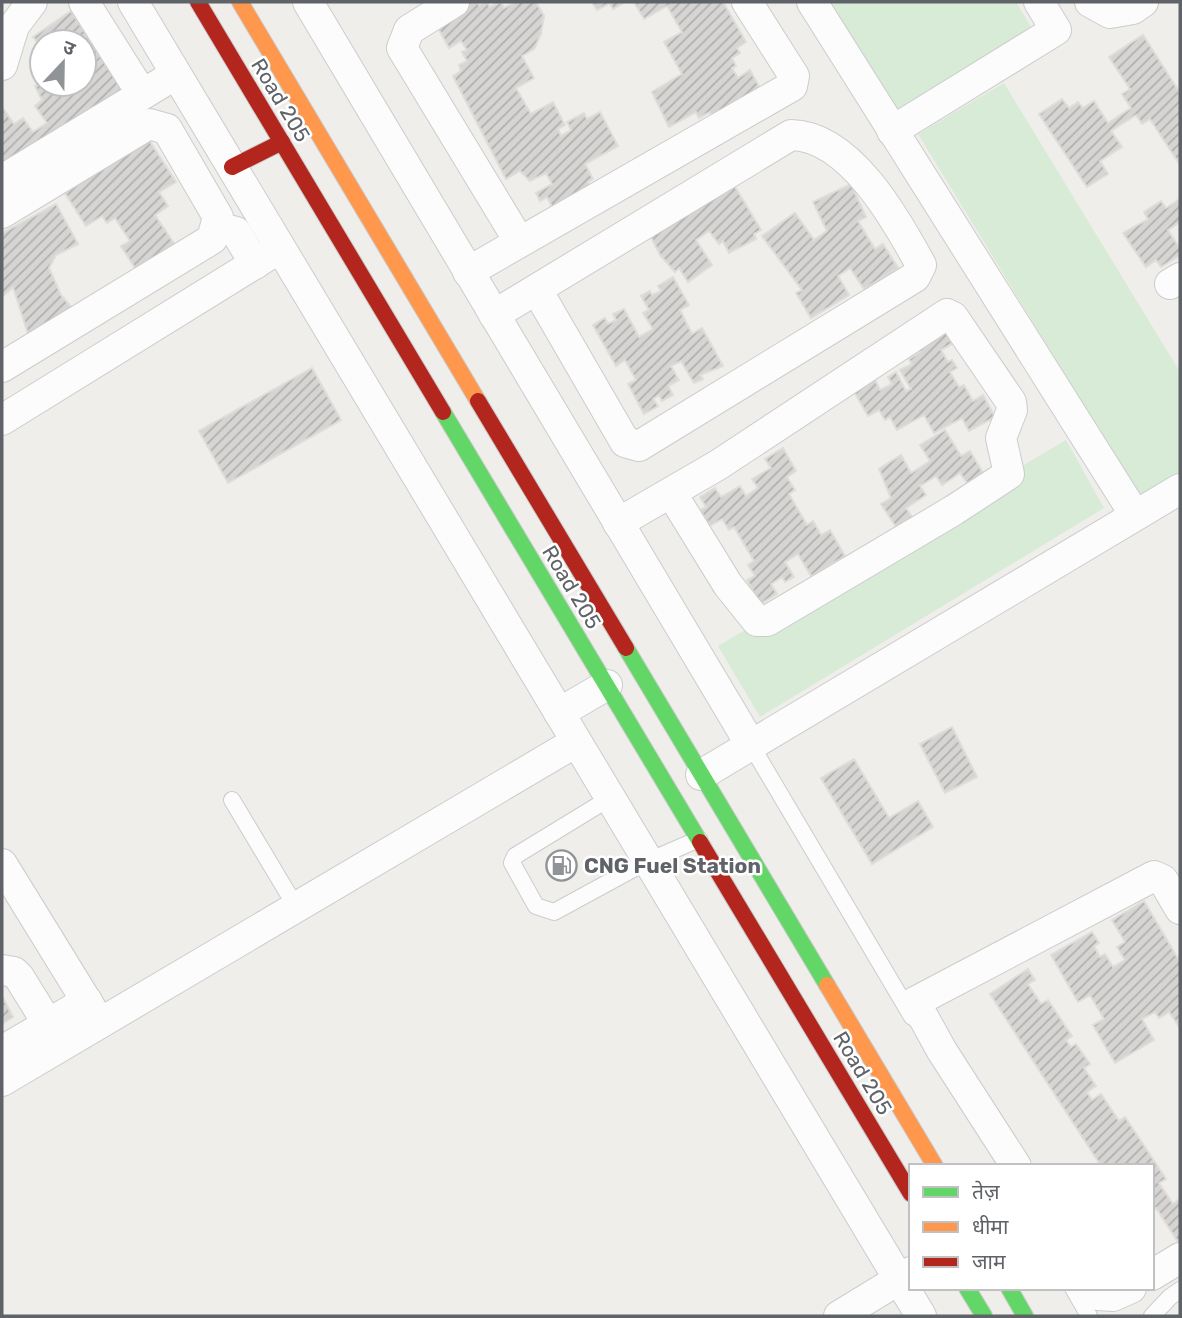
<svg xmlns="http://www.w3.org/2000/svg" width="1182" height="1318" viewBox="0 0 1182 1318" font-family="Rubik,'Noto Sans Devanagari',sans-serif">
  <defs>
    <pattern id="building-hatch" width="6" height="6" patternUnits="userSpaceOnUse" patternTransform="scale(1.75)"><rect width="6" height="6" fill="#d6d5d3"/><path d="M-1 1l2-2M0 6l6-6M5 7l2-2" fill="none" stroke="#b1b0af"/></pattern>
  </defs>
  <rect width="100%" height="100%" fill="#efeeea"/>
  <g fill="#d8ebd6">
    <path d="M829,2h187l17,28 -138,82z"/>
    <path d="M1004,83l176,289v100l-41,24 -221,-362z"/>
    <path d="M1066,440l38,68 -344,209 -42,-71z"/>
  </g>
  <g fill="url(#building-hatch)" stroke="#deddd9" stroke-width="2">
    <path d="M470,2h7l2,3 8,-3 3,5 11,-5 3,6 12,-6h20l8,14 -3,18 -7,15 -12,7 12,22 -18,10 15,26 22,-12 12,23 -7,4 3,7 10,-6 -4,-8 17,-9 3,6 13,-7 18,34 -33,18 8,15 -5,3 7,12 -39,21 -9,-18 -7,4 -4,-8 16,-9 -6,-11 -16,8 -10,-10 -14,8 -53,-103 8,-5 -2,-6 8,-4 -5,-9 5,-2 -6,-9 -12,7 -15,-27z"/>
    <path d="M592,2h33l-12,7 -3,-6 -13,7z"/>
    <path d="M634,2h89l23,40 -9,6 3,5 -8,5 4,8 -4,2 6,10 12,-8 15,27 -52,21 -3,-6 -11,6 -3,-6 -27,15 -17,-35 30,-18 -18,-32 18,-10 -15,-26 -23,13z"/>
    <path d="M71,11l52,81 -121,76v-61l12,17 9,-6 10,14 14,-9 -12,-17 7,-6 -7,-14 7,-4 42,2v-42h-17l-4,-5 -7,5h-14v6l-9,-11z"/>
    <path d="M1143,35l37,58v72l-30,-46 -8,5 -6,-9 -25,16 11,16 -22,14 8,13 -21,13 -48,-73 23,-15 7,9 9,-6 5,6 11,-7 14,22 23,-15 -9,-14 8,-5 -21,-32z"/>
    <path d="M149,140l27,42 -17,10 9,14 -13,9 26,39 -39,25 -21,-33 9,-5 -15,-23 -8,5 -5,-7 -16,10 -21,-33z"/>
    <path d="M851,184l15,33 -8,4 17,28 8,-5 15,24 -34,21 -14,-21 -12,8 11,19 -38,23 -15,-25 6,-3 -40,-54 33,-23 19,27 13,-9 -14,-29z"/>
    <path d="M734,185l27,45 -7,4 2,5 -27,14 -6,-12 -4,3 -10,-13 -13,9 16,25 -24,17 -9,-14 -4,4 -15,-17 -9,-18z"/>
    <path d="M1180,199v23l-12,8 12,19v6l-19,12 -5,-7 -10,7 -23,-34 25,-14 -4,-7 17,-11 5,7z"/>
    <path d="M56,204l22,40 -22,11 -7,13 12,27 16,19 -47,26 -17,-53 -11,10v-64z"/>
    <path d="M673,277l16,28 -9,5 12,24 10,-6 21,38 -23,9 3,4 -9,4 -13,-22 -10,5 8,14 -11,6 5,9 -11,6 -3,-6 -6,4 5,7 -14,8 -16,-30 8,-4 -11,-20 -9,6 -23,-41 12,-7 3,6 8,-4 -3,-6 11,-5 15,28 14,-8 -10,-16 6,-3 -8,-14 9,-5 2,4 9,-4 -3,-5z"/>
    <path d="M942,326l10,18 -11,6 7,12 4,-2 5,8 -7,4 9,15 5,-2 9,16 10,-6 12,22 -26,14 -7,-13 -28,15 -10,-18 -27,15 -7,-13 -5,3 -6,-10 -11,6 -16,-28 21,-12 7,14 12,-6 -4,-7 8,-5 10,19 5,-2 -11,-19 12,-6 -3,-5 11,-7 -6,-10z"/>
    <path d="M312,368l29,52 -113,63 -29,-52z"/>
    <path d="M945,430l16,26 9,-5 13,22 -16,10 -7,-10 -18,12 -6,-9 -16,10 6,9 -20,13 6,9 -16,10 -15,-23 10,-6 -12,-29 22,-14 10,18 19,-12 -10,-16z"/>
    <path d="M783,448l13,23 -9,6 8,13 -6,4 18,31 6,-4 8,14 9,-5 15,26 -34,20 -13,-22 -13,8 9,15 -9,5 -3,-5 -11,7 6,10 -17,10 -13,-24 8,-4 -7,-11 6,-4 -20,-34 -5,3 -7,-11 -12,7 -10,-16 6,-3 -6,-10 15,-9 6,9 19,-11 6,10 12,-8 -6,-9 19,-11 -6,-9z"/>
    <path d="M952,727l25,50 -32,16 -25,-49z"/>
    <path d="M854,759l35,59 29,-17 15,26 -61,37 -51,-86z"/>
    <path d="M1144,901l36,61v66l-11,-16 -10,6 -4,-6 -13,7 12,21 -39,23 -22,-38 11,-6 -14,-24 -12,7 -27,-47 41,-23 7,11 -5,3 6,11 5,-3 8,13 12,-7 -8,-13 8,-5 -13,-22z"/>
    <path d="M1028,969l7,11 -7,4 13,20 7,-4 24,36 -6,4 5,7 5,-3 14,20 -6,4 12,18 -9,6 5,8 9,-6 18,27 6,-4 41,62 -7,4 14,21 7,-5v46l-24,-37 -4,3v-45h-51l-111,-172z"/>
    <path d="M2,996l11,21 -11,7z"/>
  </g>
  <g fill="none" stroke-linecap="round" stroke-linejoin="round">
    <defs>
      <g id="lane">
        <path d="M751,745l161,272"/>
        <path d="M610,798l-95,58 -3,7 24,43 18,6 92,-50 53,-23"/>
        <path d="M232,800l64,107"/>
        <path d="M1073,1288l16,28"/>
        <path d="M1152,1316l18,-19 10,-7"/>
      </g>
      <g id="street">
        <path d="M84,2l58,92"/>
        <path d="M133,2l788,1314"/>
        <path d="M308,2l443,743"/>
        <path d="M454,2l-45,28 -7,18 117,193"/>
        <path d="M812,2l323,513"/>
        <path d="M1090,2l20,11 23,-4 10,-7"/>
        <path d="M2,65l12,-39 18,-24"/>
        <path d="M892,131l164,-101 -17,-28"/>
        <path d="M2,180l174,-106"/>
        <path d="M2,213l147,-89 18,5 51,88 -6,22 -210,128"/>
        <path d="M217,227l19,5 19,32"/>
        <path d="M468,272l324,-186 2,-10 -47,-74"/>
        <path d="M1170,284l10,-6"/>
        <path d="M494,315l297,-180c59,1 105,84 130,130l-6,12 -276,169 -14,-4 -88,-152"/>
        <path d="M2,420l278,-172"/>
        <path d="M618,523l100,-58 229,-151 6,3 58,85 1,8 -11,28 8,36 -55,36 -187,111h-10l-29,-36 -56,-91"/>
        <path d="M559,713l48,-28"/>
        <path d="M701,775l479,-286"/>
        <path d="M2,864l98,159"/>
        <path d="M2,970l12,2 5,5 29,47"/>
        <path d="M2,1051l85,-50"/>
        <path d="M2,1081l574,-339"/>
        <path d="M1016,1166l-74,-115 -27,-49 239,-126 9,4 17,29"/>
        <path d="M1152,1275l28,-17"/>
        <path d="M1094,1288l4,7 15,1 18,-8"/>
        <path d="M839,1316l72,-44"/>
      </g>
      <g id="fast">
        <path d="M443,412l257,430"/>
        <path d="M626,648l201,337"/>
        <path d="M967,1288l17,28"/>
        <path d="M1009,1288l16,28"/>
      </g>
      <g id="slow">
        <path d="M240,2l238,399"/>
        <path d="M827,985l108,181"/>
      </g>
      <g id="jam">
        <path d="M198,2l245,410"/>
        <path d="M232,167l50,-25"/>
        <path d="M478,401l148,247"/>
        <path d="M700,842l211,352"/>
      </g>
    </defs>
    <use href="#lane" stroke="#cbcccc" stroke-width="18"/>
    <use href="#street" stroke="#cbcccc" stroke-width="32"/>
    <use href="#fast" stroke="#cacacb" stroke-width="18"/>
    <use href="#slow" stroke="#cacacb" stroke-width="18"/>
    <use href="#jam" stroke="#cacacb" stroke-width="18"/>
    <use href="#lane" stroke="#fdfcfc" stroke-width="16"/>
    <use href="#street" stroke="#fdfcfc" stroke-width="30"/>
    <use href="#fast" stroke="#63d668" stroke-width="16"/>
    <use href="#slow" stroke="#ff974d" stroke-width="16"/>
    <use href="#jam" stroke="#b3261e" stroke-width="16"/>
  </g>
  <defs>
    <symbol id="fuel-ring" viewBox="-11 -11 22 22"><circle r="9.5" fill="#fff" stroke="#919496" stroke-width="1.5"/><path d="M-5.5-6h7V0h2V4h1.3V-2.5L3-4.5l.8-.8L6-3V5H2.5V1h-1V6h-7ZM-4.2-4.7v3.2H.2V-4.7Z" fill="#919496"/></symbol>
  </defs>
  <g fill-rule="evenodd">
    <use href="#fuel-ring" x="544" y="848" width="35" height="35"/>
  </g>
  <g text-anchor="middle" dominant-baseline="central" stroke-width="5" stroke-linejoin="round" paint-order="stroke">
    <g font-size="21" fill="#5f6368" stroke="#fff">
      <text transform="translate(281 100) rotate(59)">Road 205</text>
      <text transform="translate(572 587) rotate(59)">Road 205</text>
      <text transform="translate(863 1073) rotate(59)">Road 205</text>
    </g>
    <g font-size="21" font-weight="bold" fill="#5f6368" stroke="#fff" text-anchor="start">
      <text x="584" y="865">CNG Fuel Station</text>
    </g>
  </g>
  <rect width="1182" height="1318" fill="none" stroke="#5f6368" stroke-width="7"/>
  <rect x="909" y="1164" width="245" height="126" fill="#ffffff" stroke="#bfc1c3" stroke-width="2"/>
  <rect x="923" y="1187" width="35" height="10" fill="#63d668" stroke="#bfc1c3" stroke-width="2"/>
  <text x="972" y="1199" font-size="21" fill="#5f6368">तेज़</text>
  <rect x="923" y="1222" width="35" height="10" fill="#ff974d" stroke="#bfc1c3" stroke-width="2"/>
  <text x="972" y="1234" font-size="21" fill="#5f6368">धीमा</text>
  <rect x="923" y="1257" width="35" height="10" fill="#b3261e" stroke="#bfc1c3" stroke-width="2"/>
  <text x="972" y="1269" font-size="21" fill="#5f6368">जाम</text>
  <g transform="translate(63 63) rotate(22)"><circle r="33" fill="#ffffff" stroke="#bfc1c3" stroke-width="2"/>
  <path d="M0-5L12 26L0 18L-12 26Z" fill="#919496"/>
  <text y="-10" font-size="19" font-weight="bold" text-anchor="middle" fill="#5f6368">उ</text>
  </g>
</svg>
